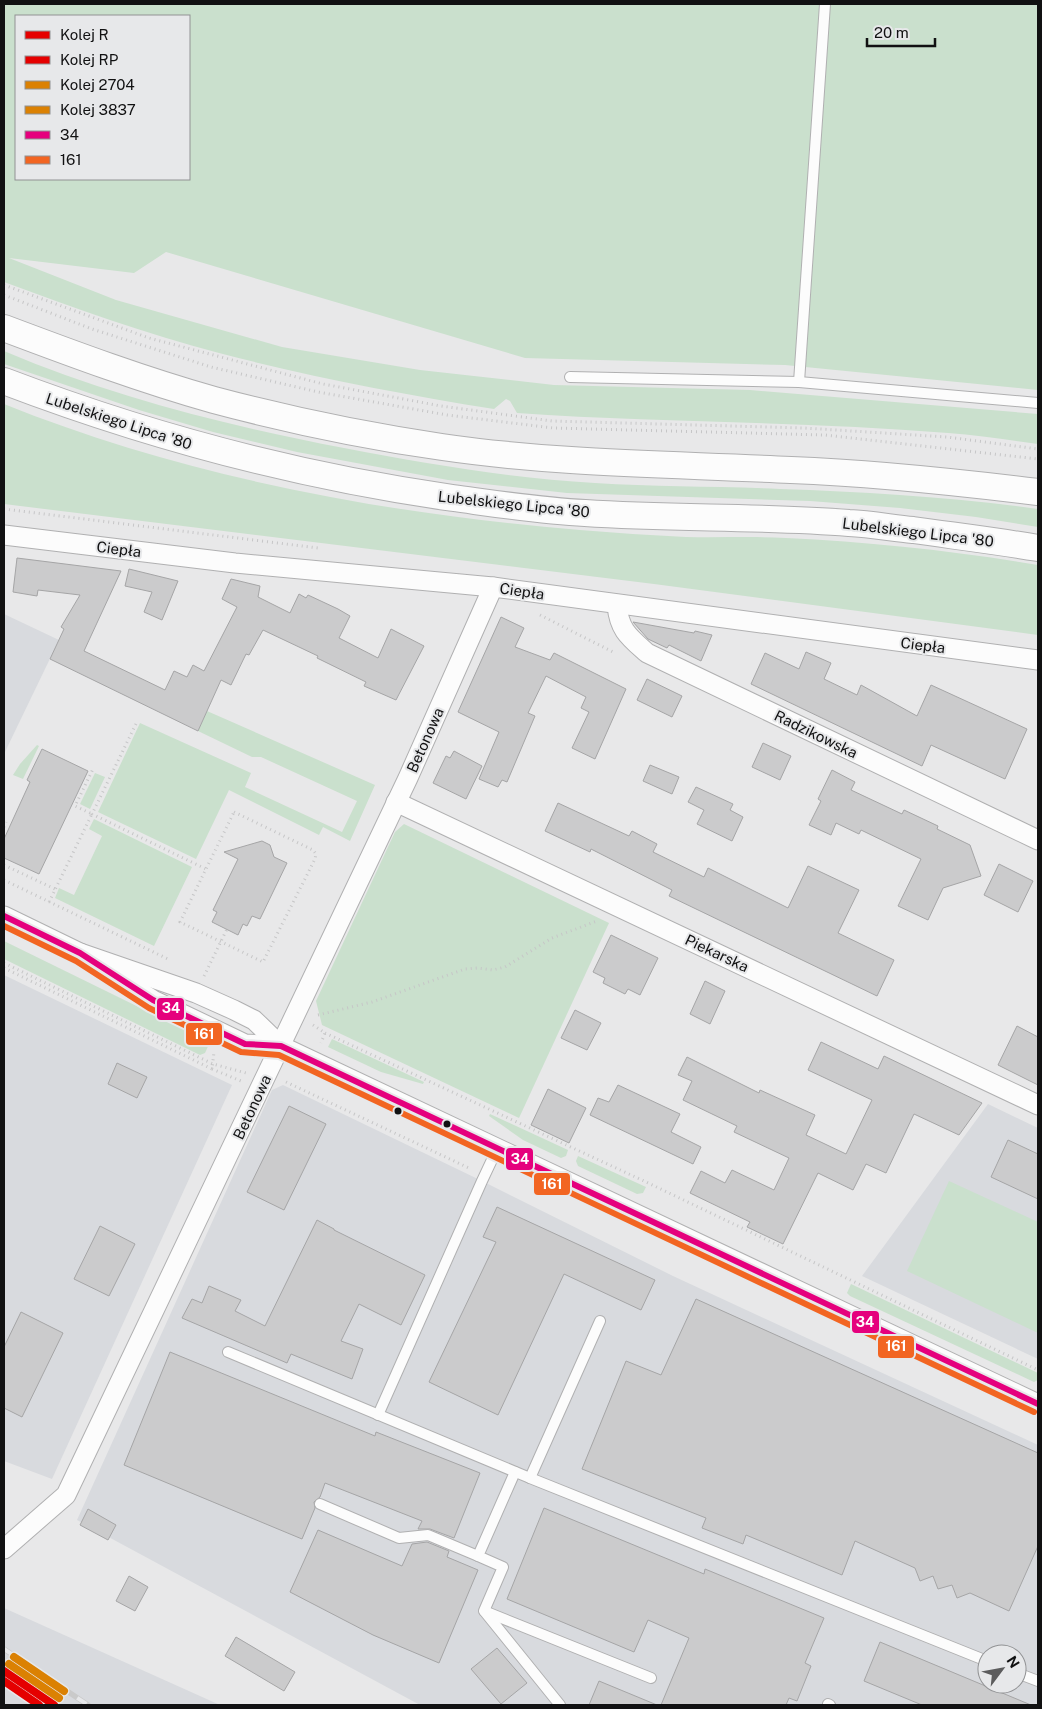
<svg xmlns="http://www.w3.org/2000/svg" width="1042" height="1709" viewBox="0 0 1042 1709" font-family="'Public Sans',sans-serif">
  <rect width="100%" height="100%" fill="#e8e8e9"/>
  <g fill="#d8dade" fill-rule="evenodd">
    <path d="M4,614l55,26 -55,114z"/>
    <path d="M4,975l228,110 -180,394 -48,-18z"/>
    <path d="M283,1085l199,96 191,95 365,169v260h-618l-343,-185 195,-430zM987,1654h30v30h-30z"/>
    <path d="M988,1104l50,24v231l-176,-83z"/>
    <path d="M4,1608l216,97h-216z"/>
  </g>
  <g fill="#cae0cd" fill-rule="evenodd">
    <path d="M4,4h1034v386l-253,-25 -260,-7 -359,-106 -32,21 -125,-15 107,42 166,47 138,23 134,15 196,5 288,24v30c-30,-4 -60,-9 -90,-11 -143,-12 -288,-10 -431,-20l-7,-12 -4,-2 -12,10c-92,-15 -184,-32 -275,-56 -73,-19 -144,-45 -215,-71zM16,16h173v163h-173z"/>
    <path d="M4,351c108,46 225,75 340,97 83,16 167,30 251,35 62,4 123,3 185,6 87,3 173,8 258,20v18l-62,-10 -76,-9 -90,-7 -243,-8 -119,-13 -151,-28 -84,-20 -74,-22 -135,-46z"/>
    <path d="M4,404c181,73 382,110 576,126 35,3 70,5 106,7 33,1 67,-1 100,1 85,4 169,13 252,27v70l-384,-51 -650,-80z"/>
    <path d="M207,711l168,74 -25,56 -27,-14 -4,8 -90,-45 -33,69 -98,-47 42,-89 111,50 -6,14 97,45 15,-31 -96,-44h-9l-54,-26z"/>
    <path d="M37,745l2,1 -16,33 -10,-4 7,-11z"/>
    <path d="M95,773l10,4 -15,32 -10,-5z"/>
    <path d="M94,819l98,48 -38,79 -99,-48 4,-10 15,7 28,-59 -13,-7z"/>
    <path d="M404,824l205,99 -90,195 -197,-93 -6,-24 79,-169z"/>
    <path d="M4,941l206,101 -5,11 -5,2 -196,-96z"/>
    <path d="M332,1039l92,43 -1,2 -42,-12 -53,-25z"/>
    <path d="M490,1114l78,36 -2,6 -5,2 -38,-18 -34,-24z"/>
    <path d="M578,1156l68,31 -3,6 -6,1 -59,-28 -2,-5z"/>
    <path d="M949,1181l89,41v111l-131,-62z"/>
    <path d="M851,1284l187,89v7l-4,2 -184,-86 -3,-3z"/>
  </g>
  <g fill="#cbcbcc" stroke="#a5a5a6">
    <path d="M17,558l104,13 -37,80 81,39 9,-19 13,6 6,-12 11,6 33,-64 -15,-8 9,-20 29,7 -2,11 32,16 9,-19 7,4 2,-3 30,14 12,7 -11,22 39,20 13,-29 33,17 -28,54 -32,-14 2,-4 -49,-24 1,-2 -55,-26 -14,25 -3,-1 -15,31 -10,-5 -23,51 -148,-72 14,-30 -3,-2 19,-32 -42,-5 -1,6 -24,-4z"/>
    <path d="M129,569l49,12 -16,39 -18,-8 8,-20 -27,-6z"/>
    <path d="M501,617l23,11 -9,19 35,13 4,-7 72,36 -31,70 -23,-11 17,-36 -8,-4 5,-11 -40,-21 -18,37 7,3 -28,66 -5,-2 -4,7 -19,-8 20,-47 -41,-20z"/>
    <path d="M633,622l61,11 1,-2 17,4 -11,26 -32,-16 -2,3 -19,-9z"/>
    <path d="M806,652l25,11 -7,16 33,16 4,-10 56,31 14,-31 96,44 -22,50 -74,-34 -9,21 -171,-82 14,-31 34,16z"/>
    <path d="M647,679l35,17 -10,21 -35,-17z"/>
    <path d="M763,743l28,13 -11,24 -28,-13z"/>
    <path d="M42,749l46,22 -49,103 -35,-16v-19l26,-57 -3,-2z"/>
    <path d="M454,751l28,15 -16,33 -33,-16 13,-27 4,2z"/>
    <path d="M650,765l29,12 -7,17 -29,-13z"/>
    <path d="M832,770l23,12 -4,8 51,24 2,-4 34,16 -1,3 33,16 11,31 -38,12 -15,32 -30,-14 23,-47 -60,-29 -2,4 -23,-11 -5,12 -22,-10 12,-24 -3,-2z"/>
    <path d="M696,787l37,17 -3,6 13,7 -11,24 -35,-17 7,-14 -16,-8z"/>
    <path d="M558,803l71,33 3,-5 25,13 -4,8 51,25 4,-9 80,40 20,-42 51,24 -21,43 56,27 -17,36 -208,-100 3,-6 -81,-41 -1,3 -45,-21z"/>
    <path d="M262,841l8,4 4,12 13,6 -27,56 -8,-3 -5,10 -4,-2 -5,11 -26,-13 5,-10 -4,-2 25,-51 -14,-7z"/>
    <path d="M999,864l34,17 -15,31 -34,-17z"/>
    <path d="M611,935l47,23 -18,37 -12,-6 -3,5 -22,-11 2,-5 -12,-6z"/>
    <path d="M705,981l20,10 -15,33 -20,-10z"/>
    <path d="M575,1010l26,13 -14,27 -26,-12z"/>
    <path d="M1017,1026l21,11v48l-40,-20z"/>
    <path d="M821,1042l57,27 6,-13 98,47 -23,32 -45,-21 -28,59 -20,-9 -13,26 -35,-17 -35,71 -36,-17 3,-5 -60,-29 11,-22 24,12 7,-13 42,20 15,-32 -55,-26 3,-6 -54,-26 9,-19 -14,-6 9,-18 72,36 1,-3 55,25 -9,20 40,19 26,-54 -64,-30z"/>
    <path d="M117,1063l30,14 -10,21 -29,-14z"/>
    <path d="M618,1085l62,29 -9,18 30,15 -8,17 -103,-49 8,-17 11,4z"/>
    <path d="M548,1089l38,19 -17,35 -38,-18z"/>
    <path d="M289,1106l37,18 -42,86 -37,-18z"/>
    <path d="M1008,1140l30,14v45l-47,-22z"/>
    <path d="M497,1207l158,73 -14,30 -77,-36 -66,141 -69,-33 67,-140 -13,-5z"/>
    <path d="M317,1220l17,9v1l91,45 -24,50 -42,-21 -18,37 22,8 -11,30 -61,-25 -4,9 -105,-45 10,-19 10,4 7,-17 32,14 -6,11 30,15z"/>
    <path d="M100,1226l35,18 -26,52 -35,-17z"/>
    <path d="M696,1299l342,154v93l-29,65 -39,-18 -13,5 -5,-13 -14,4 -5,-13 -13,5 -5,-13 -60,-27 -13,34 -96,-40 -3,9 -41,-16 4,-10 -124,-49 44,-108 35,14z"/>
    <path d="M21,1312l42,21 -41,84 -18,-9v-61z"/>
    <path d="M170,1352l205,84 1,-4 104,41 -26,65 -24,-9h-12l4,-8 -97,-38 -5,14 -6,5 1,6 -13,31 -178,-74z"/>
    <path d="M544,1508l160,66 1,-5 119,49 -19,45 6,3 -14,35 -8,-3 -3,7h-125l28,-67 -41,-18 -14,32 -127,-53z"/>
    <path d="M88,1509l28,16 -8,15 -28,-15z"/>
    <path d="M318,1530l84,36 10,-22 15,-2 22,9 -2,6 31,13 -39,93 -66,-28 -83,-43z"/>
    <path d="M129,1576l19,11 -13,24 -19,-10z"/>
    <path d="M236,1637l59,35 -11,19 -59,-35z"/>
    <path d="M880,1642l151,63h-109l-58,-24z"/>
    <path d="M497,1648l30,35 -26,21 -30,-35z"/>
    <path d="M599,1681l58,24h-68z"/>
  </g>
  <g fill="none" stroke-linecap="round" stroke-linejoin="round">
    <defs>
      <g id="lane">
        <path d="M570,377l229,5 239,21"/>
        <path d="M799,382l26,-378"/>
        <path d="M600,1321l-70,157 457,183"/>
        <path d="M228,1352l302,126"/>
        <path d="M378,1415l104,-234 16,-34"/>
        <path d="M515,1472l-37,84 25,11 -19,44 167,67"/>
        <path d="M320,1504l79,34 29,-3 50,21"/>
        <path d="M485,1612l75,93"/>
        <path d="M1017,1673l21,8"/>
        <path d="M828,1704l2,1"/>
      </g>
      <g id="street">
        <path d="M4,535l231,28 258,24 545,73"/>
        <path d="M617,605c2,25 12,32 30,48l391,187"/>
        <path d="M396,802l642,303"/>
        <path d="M4,916l76,37 73,47 92,44 36,2"/>
        <path d="M80,953l116,40 38,17 20,10 27,26 757,358"/>
        <path d="M4,1549l62,-54 342,-717 85,-191"/>
      </g>
      <g id="secondary">
        <path d="M4,328c69,26 139,52 210,72 75,20 152,36 228,47 116,17 232,17 349,23 82,3 165,12 247,22"/>
        <path d="M4,381c147,56 294,95 449,117 44,6 88,13 132,15 88,6 176,3 264,10 22,1 43,5 64,7 42,6 83,11 125,18"/>
      </g>
    </defs>
    <use href="#lane" stroke="#b0b0b1" stroke-width="12"/>
    <use href="#street" stroke="#b0b0b1" stroke-width="21"/>
    <use href="#secondary" stroke="#b0b0b1" stroke-width="28"/>
    <g stroke="#c6c6c7" stroke-width="3" stroke-dasharray="1 4" stroke-linecap="butt">
      <path d="M4,285l145,53 174,46 118,22 111,15 252,7 143,9 91,12"/>
      <path d="M4,295l88,34 119,38 107,25 129,23 106,13 272,7 213,24"/>
      <path d="M4,509l314,39"/>
      <path d="M540,615l75,38"/>
      <path d="M136,724l-44,90 114,55"/>
      <path d="M234,812l79,38 3,4 -1,5 -52,103 -83,-40z"/>
      <path d="M4,827l2,-5"/>
      <path d="M4,865l51,24"/>
      <path d="M4,880l166,80"/>
      <path d="M49,902l43,-88 -17,-8 18,-37"/>
      <path d="M4,963l209,101 33,9"/>
      <path d="M4,968l208,101 2,-17"/>
      <path d="M204,976l23,-47"/>
      <path d="M318,1015l54,-13 93,-33 13,-1 15,2 12,-3 47,-29 45,-17"/>
      <path d="M313,1025l12,8 -4,10"/>
      <path d="M325,1033l319,148 394,189"/>
      <path d="M212,1069l29,12"/>
      <path d="M286,1082l185,87"/>
    </g>
    <use href="#lane" stroke="#fcfcfc" stroke-width="10"/>
    <use href="#street" stroke="#fcfcfc" stroke-width="19"/>
    <use href="#secondary" stroke="#fcfcfc" stroke-width="26"/>
    <defs>
      <path id="rail" d="M4,1649l84,56"/>
    </defs>
    <use href="#rail" stroke="#cacaca" stroke-width="5.5"/>
    <use href="#rail" stroke="#e7e8ea" stroke-width="4" stroke-dasharray="11" stroke-linecap="butt"/>
    <defs>
      <path id="bus-1" d="M4,916l76,37 73,47 92,44 36,2 757,358"/>
      <path id="bus-2" d="M4,926l72,35 73,47 92,44 38,3 755,357"/>
    </defs>
    <use href="#bus-1" stroke="#e7e8ea" stroke-width="10"/>
    <use href="#bus-2" stroke="#e7e8ea" stroke-width="10"/>
    <use href="#bus-1" stroke="#e5007d" stroke-width="6"/>
    <use href="#bus-2" stroke="#f26522" stroke-width="6"/>
    <defs>
      <path id="rail-1" d="M4,1671l50,34"/>
      <path id="rail-2" d="M4,1681l35,24"/>
      <path id="rail-3" d="M9,1664l50,34"/>
      <path id="rail-4" d="M14,1657l50,34"/>
    </defs>
    <use href="#rail-1" stroke="#e7e8ea" stroke-width="11"/>
    <use href="#rail-2" stroke="#e7e8ea" stroke-width="11"/>
    <use href="#rail-3" stroke="#e7e8ea" stroke-width="11"/>
    <use href="#rail-4" stroke="#e7e8ea" stroke-width="11"/>
    <use href="#rail-1" stroke="#e50000" stroke-width="8"/>
    <use href="#rail-2" stroke="#e50000" stroke-width="8"/>
    <use href="#rail-3" stroke="#db8103" stroke-width="8"/>
    <use href="#rail-4" stroke="#db8103" stroke-width="8"/>
  </g>
  <g fill="#111112" stroke="#e7e8ea" stroke-width="2">
    <circle cx="398" cy="1111" r="4.5"/>
    <circle cx="447" cy="1124" r="4.5"/>
  </g>
  <g text-anchor="middle" dominant-baseline="central" stroke-width="4" stroke-linejoin="round" paint-order="stroke">
    <g font-size="15" fill="#111112" stroke="#e7e8ea">
      <text transform="translate(119 421) rotate(18)">Lubelskiego Lipca '80</text>
      <text transform="translate(514 504) rotate(6)">Lubelskiego Lipca '80</text>
      <text transform="translate(918 532) rotate(7)">Lubelskiego Lipca '80</text>
      <text transform="translate(119 549) rotate(7)">Ciepła</text>
      <text transform="translate(522 591) rotate(8)">Ciepła</text>
      <text transform="translate(923 645) rotate(7)">Ciepła</text>
      <text transform="translate(816 734) rotate(26)">Radzikowska</text>
      <text transform="translate(425 740) rotate(-66)">Betonowa</text>
      <text transform="translate(717 953) rotate(25)">Piekarska</text>
      <text transform="translate(252 1107) rotate(-65)">Betonowa</text>
    </g>
  </g>
  <g stroke="#e7e8ea" stroke-width="2">
    <rect x="156" y="997" width="29" height="24" rx="5" fill="#e5007d"/>
    <rect x="185" y="1022" width="38" height="24" rx="5" fill="#f26522"/>
    <rect x="505" y="1147" width="29" height="24" rx="5" fill="#e5007d"/>
    <rect x="533" y="1172" width="38" height="24" rx="5" fill="#f26522"/>
    <rect x="851" y="1310" width="29" height="24" rx="5" fill="#e5007d"/>
    <rect x="877" y="1335" width="38" height="24" rx="5" fill="#f26522"/>
  </g>
  <g font-size="14" text-anchor="middle" font-weight="bold" fill="#fff">
    <text x="171" y="1013">34</text>
    <text x="204" y="1039">161</text>
    <text x="520" y="1164">34</text>
    <text x="552" y="1189">161</text>
    <text x="865" y="1327">34</text>
    <text x="896" y="1351">161</text>
  </g>
  <rect width="1042" height="1709" fill="none" stroke="#111112" stroke-width="10"/>
  <rect x="15" y="15" width="175" height="165" fill="#e7e8ea" stroke="#919294"/>
  <rect x="25" y="31" width="25" height="8" fill="#e50000" stroke="#919294"/>
  <text x="60" y="40" font-size="15" fill="#111112">Kolej R</text>
  <rect x="25" y="56" width="25" height="8" fill="#e50000" stroke="#919294"/>
  <text x="60" y="65" font-size="15" fill="#111112">Kolej RP</text>
  <rect x="25" y="81" width="25" height="8" fill="#db8103" stroke="#919294"/>
  <text x="60" y="90" font-size="15" fill="#111112">Kolej 2704</text>
  <rect x="25" y="106" width="25" height="8" fill="#db8103" stroke="#919294"/>
  <text x="60" y="115" font-size="15" fill="#111112">Kolej 3837</text>
  <rect x="25" y="131" width="25" height="8" fill="#e5007d" stroke="#919294"/>
  <text x="60" y="140" font-size="15" fill="#111112">34</text>
  <rect x="25" y="156" width="25" height="8" fill="#f26522" stroke="#919294"/>
  <text x="60" y="165" font-size="15" fill="#111112">161</text>
  <g transform="translate(1002 1669) rotate(58)"><circle r="24" fill="#e7e8ea" stroke="#919294"/>
  <path d="M0-4L9 19L0 12L-9 19Z" fill="#5c5c5d"/>
  <text y="-8" font-size="14" font-weight="bold" text-anchor="middle" fill="#111112">N</text>
  </g>
  <path d="M867 38v8h68v-8" fill="none" stroke="#111112" stroke-width="2.5"/>
  <text x="874" y="38" font-size="15" fill="#111112" stroke="#e7e8ea" stroke-width="4" paint-order="stroke">20 m</text>
</svg>
